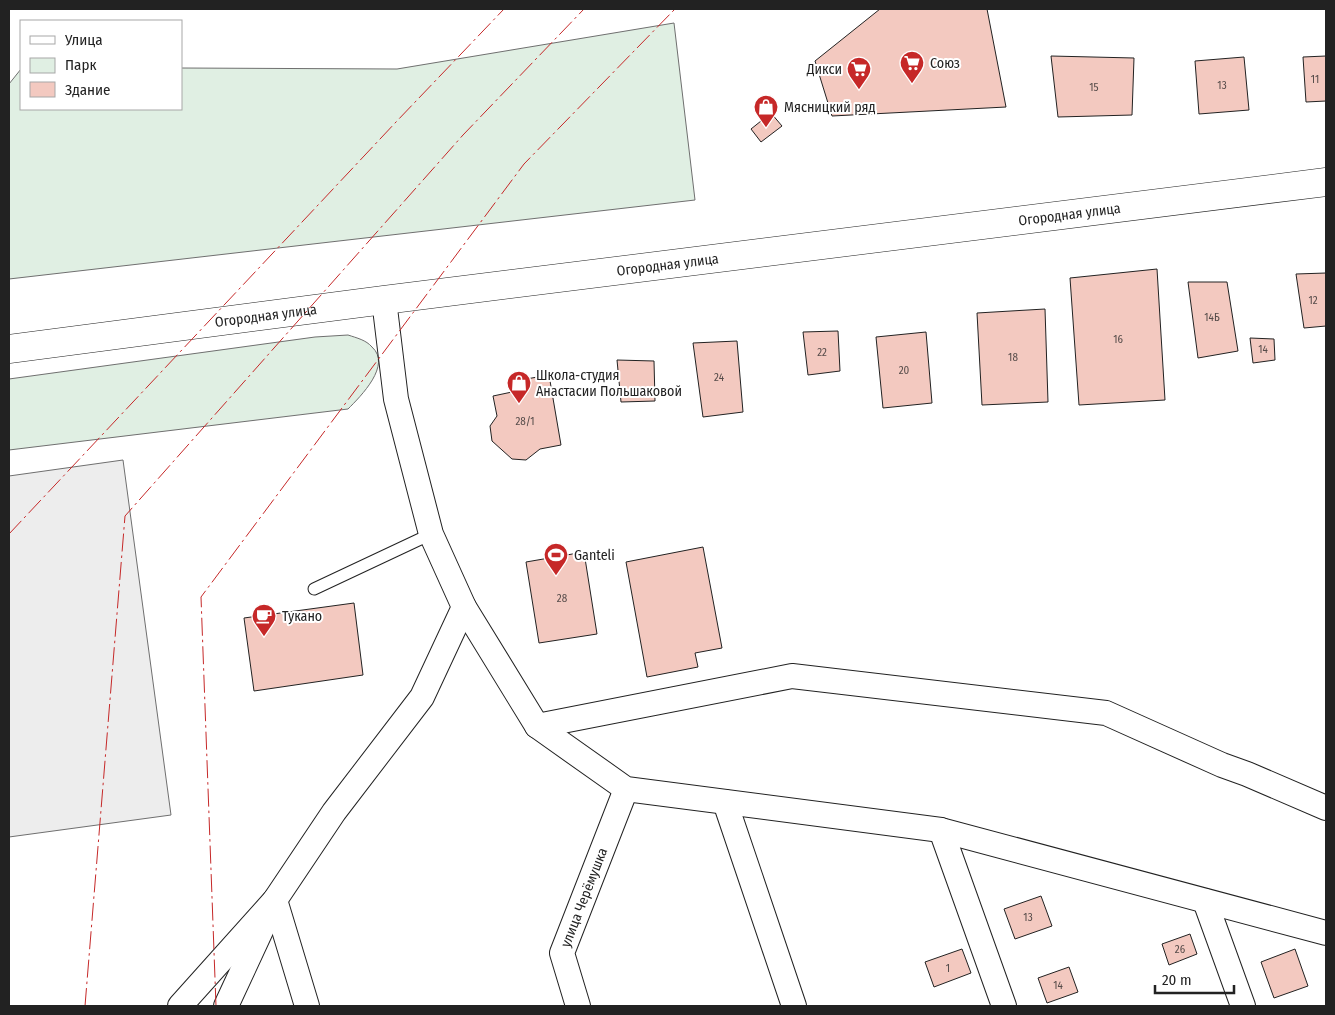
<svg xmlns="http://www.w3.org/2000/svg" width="1335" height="1015" viewBox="0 0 1335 1015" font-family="'Fira Sans Condensed',sans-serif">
  <rect width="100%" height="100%" fill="#fff"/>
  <g fill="#e0efe3" stroke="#6f6f6f">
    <path d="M674,23l21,177 -686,79v-195l12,-15v40h160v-41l216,1z"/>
    <path d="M348,335c9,3 18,5 24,12 20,18 -11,49 -24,62l-339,41v-71l306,-42z"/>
  </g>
  <path fill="#ededed" stroke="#6f6f6f" d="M123,460l48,355 -162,22v-361z"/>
  <g fill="#f3c9c0" stroke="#222">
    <path d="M880,9h107l19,98 -174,9 -17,-55z"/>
    <path d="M1051,56l83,2 -2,57 -74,2z"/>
    <path d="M1326,56v45l-20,1 -3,-45z"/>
    <path d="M1244,57l5,53 -50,4 -4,-53z"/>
    <path d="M771,113l11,13 -21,16 -10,-13z"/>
    <path d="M1157,269l8,131 -86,5 -9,-127z"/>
    <path d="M1326,273v53l-22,2 -8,-54z"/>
    <path d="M1188,282h39l11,69 -40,7z"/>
    <path d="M1045,309l3,93 -66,3 -5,-92z"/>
    <path d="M838,331l2,40 -32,4 -5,-43z"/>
    <path d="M926,332l6,71 -49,5 -7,-71z"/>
    <path d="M1250,338l24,1 1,21 -22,3z"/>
    <path d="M737,341l6,71 -40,5 -10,-74z"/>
    <path d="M617,360l37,1 1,40 -34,1z"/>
    <path d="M549,375l12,70 -21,4 -14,11 -14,-1 -20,-18 -2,-15 7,-10 -4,-20 19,-4 -3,-10z"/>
    <path d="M703,547l19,101 -27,5 3,14 -51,10 -21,-115z"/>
    <path d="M584,552l13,82 -58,9 -13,-81z"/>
    <path d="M354,603l9,72 -109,16 -10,-73z"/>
    <path d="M1041,896l11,30 -37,13 -11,-30z"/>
    <path d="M1190,934l7,20 -28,11 -7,-21z"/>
    <path d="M962,949l9,24 -37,14 -9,-25z"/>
    <path d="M1295,949l13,37 -34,12 -13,-36z"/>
    <path d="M1069,967l9,25 -31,11 -9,-25z"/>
  </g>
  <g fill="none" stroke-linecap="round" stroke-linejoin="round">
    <defs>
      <path id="lane" d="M314,589l117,-55"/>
      <g id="street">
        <path d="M464,607l73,119 89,63 315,41 385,103"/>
        <path d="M537,726l255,-50 314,37 116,52 25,9 79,34"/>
        <path d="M725,802l69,204"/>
        <path d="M941,830l63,176"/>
        <path d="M275,900l32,106"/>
        <path d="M1205,901l38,105"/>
        <path d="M180,1006l95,-106 59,-88 88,-115 42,-90 -33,-73 -35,-135 -12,-99"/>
        <path d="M226,1006l39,-84"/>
        <path id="s1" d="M578,1006l-16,-53 64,-164"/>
      </g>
      <g id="secondary">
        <path id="s2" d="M9,349l375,-49 942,-118"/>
      </g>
    </defs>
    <use href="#lane" stroke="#222" stroke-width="13"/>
    <use href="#street" stroke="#222" stroke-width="26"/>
    <use href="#secondary" stroke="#222" stroke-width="29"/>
    <use href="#lane" stroke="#fff" stroke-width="11"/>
    <use href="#street" stroke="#fff" stroke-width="24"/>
    <use href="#secondary" stroke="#fff" stroke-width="28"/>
    <g stroke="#c62828" stroke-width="1" stroke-dasharray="18 4 2.5 4" stroke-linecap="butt">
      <path d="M9,534l387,-412 108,-113"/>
      <path d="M85,1006l40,-490 338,-381 121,-126"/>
      <path d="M216,1006l-15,-409 323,-433 151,-155"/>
    </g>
  </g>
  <defs>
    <symbol id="supermarket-pin" viewBox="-11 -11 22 30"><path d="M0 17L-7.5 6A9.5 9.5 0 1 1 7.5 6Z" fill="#c62828" stroke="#fff"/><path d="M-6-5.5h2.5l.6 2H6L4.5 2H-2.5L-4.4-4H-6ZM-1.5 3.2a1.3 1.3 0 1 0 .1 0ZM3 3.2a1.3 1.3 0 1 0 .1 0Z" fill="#fff"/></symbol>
    <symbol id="shop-pin" viewBox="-11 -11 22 30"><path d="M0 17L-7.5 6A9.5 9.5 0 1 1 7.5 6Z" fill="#c62828" stroke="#fff"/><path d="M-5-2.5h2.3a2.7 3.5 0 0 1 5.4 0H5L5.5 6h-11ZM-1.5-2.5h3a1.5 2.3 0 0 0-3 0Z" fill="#fff"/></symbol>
    <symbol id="stadium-pin" viewBox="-11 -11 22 30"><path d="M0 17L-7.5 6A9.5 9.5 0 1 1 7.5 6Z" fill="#c62828" stroke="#fff"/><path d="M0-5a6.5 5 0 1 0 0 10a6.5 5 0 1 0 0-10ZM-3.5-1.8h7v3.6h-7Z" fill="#fff"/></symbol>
    <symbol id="cafe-pin" viewBox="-11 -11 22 30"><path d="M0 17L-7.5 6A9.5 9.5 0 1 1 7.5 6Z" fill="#c62828" stroke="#fff"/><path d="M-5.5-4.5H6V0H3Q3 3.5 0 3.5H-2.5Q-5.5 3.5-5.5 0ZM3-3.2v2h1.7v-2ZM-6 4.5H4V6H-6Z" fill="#fff"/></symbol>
  </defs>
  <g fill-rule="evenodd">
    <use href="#supermarket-pin" x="898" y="49" width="28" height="38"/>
    <use href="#supermarket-pin" x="845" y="55" width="28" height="38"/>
    <use href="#shop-pin" x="752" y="93" width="28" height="38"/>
    <use href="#shop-pin" x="505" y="369" width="28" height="38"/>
    <use href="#stadium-pin" x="542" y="541" width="28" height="38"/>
    <use href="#cafe-pin" x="250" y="602" width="28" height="38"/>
  </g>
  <g text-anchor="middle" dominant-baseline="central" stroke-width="4" stroke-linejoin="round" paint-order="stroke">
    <g font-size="11" fill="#564c4a">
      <text x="1315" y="79">11</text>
      <text x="1222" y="85">13</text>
      <text x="1094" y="87">15</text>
      <text x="1313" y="300">12</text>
      <text x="1212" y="317">14Б</text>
      <text x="1118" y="339">16</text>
      <text x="1263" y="349">14</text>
      <text x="822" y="352">22</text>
      <text x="1013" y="357">18</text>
      <text x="904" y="370">20</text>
      <text x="719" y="377">24</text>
      <text x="525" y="421">28/1</text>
      <text x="562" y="598">28</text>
      <text x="1028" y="917">13</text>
      <text x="1180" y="949">26</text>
      <text x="948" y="968">1</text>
      <text x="1058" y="985">14</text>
    </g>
    <g font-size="14" fill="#222" stroke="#fff" text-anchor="start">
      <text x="930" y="63">Союз</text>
      <text x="842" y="69" text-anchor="end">Дикси</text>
      <text x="784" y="107">Мясницкий ряд</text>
      <text x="536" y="375">Школа-студия<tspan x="536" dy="16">Анастасии Польшаковой</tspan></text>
      <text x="574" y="555">Ganteli</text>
      <text x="282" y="616">Тукано</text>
    </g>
    <g font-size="14" fill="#222" stroke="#fff">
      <text stroke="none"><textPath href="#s2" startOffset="1069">Огородная улица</textPath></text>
      <text stroke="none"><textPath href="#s2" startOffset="664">Огородная улица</textPath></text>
      <text stroke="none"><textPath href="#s2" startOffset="259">Огородная улица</textPath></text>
      <text stroke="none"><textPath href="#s1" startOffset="115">улица Черёмушка</textPath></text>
    </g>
  </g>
  <rect width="1335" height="1015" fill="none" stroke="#222222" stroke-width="20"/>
  <rect x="20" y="20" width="162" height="90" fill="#ffffff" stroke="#a7a7a7"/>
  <rect x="30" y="36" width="25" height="8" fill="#ffffff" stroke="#a7a7a7"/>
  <text x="65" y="45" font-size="15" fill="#222222">Улица</text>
  <rect x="30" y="58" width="25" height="15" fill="#e0efe3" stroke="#a7a7a7"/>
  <text x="65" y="70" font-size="15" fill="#222222">Парк</text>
  <rect x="30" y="82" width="25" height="15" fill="#f3c9c0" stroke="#a7a7a7"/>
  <text x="65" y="95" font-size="15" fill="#222222">Здание</text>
  <path d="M1155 985v8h79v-8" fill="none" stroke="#222222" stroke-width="2.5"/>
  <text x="1162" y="985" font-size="15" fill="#222222" stroke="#ffffff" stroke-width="4" paint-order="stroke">20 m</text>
</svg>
